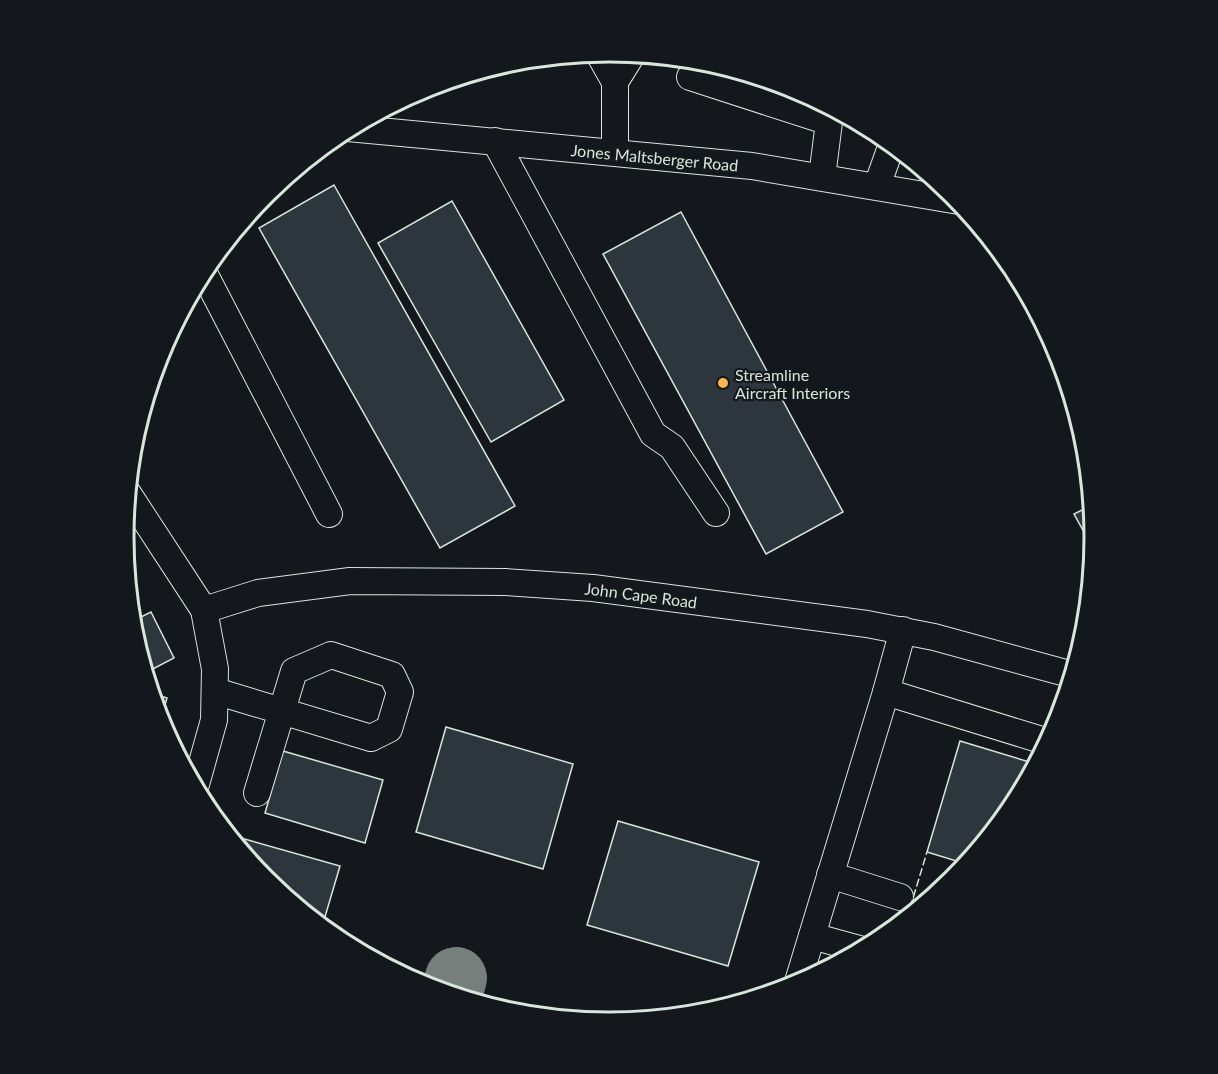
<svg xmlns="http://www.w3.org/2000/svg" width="1218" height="1074" viewBox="0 0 1218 1074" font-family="Lato,sans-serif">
  <rect width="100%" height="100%" fill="#14181c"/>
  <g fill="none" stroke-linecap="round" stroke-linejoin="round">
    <path stroke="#767f7c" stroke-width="62" d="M451,995l5,-17"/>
  </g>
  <g fill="#2c363c" stroke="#d8e6dc" stroke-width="1.5">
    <path d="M704,60l91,28 14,8 -1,2z"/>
    <path d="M462,76l-19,10 -2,-4z"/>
    <path d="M334,185l181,321 -75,42 -181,-320z"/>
    <path d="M452,201l112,199 -73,42 -113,-199z"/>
    <path d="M681,212l162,300 -77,42 -163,-300z"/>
    <path d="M1092,505l3,32 -1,13 -20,-36z"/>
    <path d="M151,612l23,46 -25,13 -12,-24 -6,-25z"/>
    <path d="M151,693l16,5 -7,24z"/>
    <path d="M446,727l127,37 -30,105 -127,-37z"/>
    <path d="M960,741l76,23 -23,43 -47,57 -39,-12z"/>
    <path d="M283,751l100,29 -18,63 -100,-30z"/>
    <path d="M618,821l141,41 -31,104 -141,-41z"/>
    <path d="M234,836l106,30 -18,61 -57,-47 -32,-39z"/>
  </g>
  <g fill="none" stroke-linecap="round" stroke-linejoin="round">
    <defs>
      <g id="minor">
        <path d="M598,52l17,30v70"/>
        <path d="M690,77l139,45 -7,55"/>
        <path d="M615,82l18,-29"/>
        <path id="s1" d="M348,128l404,38 207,35"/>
        <path d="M495,141l158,293 19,13 44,66"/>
        <path d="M877,186l15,-42"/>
        <path d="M203,271l126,243"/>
        <path d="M127,492l77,118 11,59 -1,51 -19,68"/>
        <path id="s2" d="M204,610l54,-17 92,-12 155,1 88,6 274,36 67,13 139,38"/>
        <path d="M903,630l-17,62 162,50"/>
        <path d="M215,691l156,47 18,-9 11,-37 -8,-17 -61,-20 -37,16 -37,122"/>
        <path d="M830,875l70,22"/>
        <path d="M812,936l51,14"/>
        <path d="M797,985l89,-293"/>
      </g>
    </defs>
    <use href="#minor" stroke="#d8e6dc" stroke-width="28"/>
    <use href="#minor" stroke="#14181c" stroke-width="26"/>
    <path stroke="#d8e6dc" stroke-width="1.5" stroke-dasharray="8 3" stroke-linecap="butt" d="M907,918l20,-66"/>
  </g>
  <circle fill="#ffb74d" stroke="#14181c" stroke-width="2" cx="723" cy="383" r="6"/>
  <g text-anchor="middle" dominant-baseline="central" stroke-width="4.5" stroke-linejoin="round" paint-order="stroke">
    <g font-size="16" fill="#d8e6dc" stroke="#14181c">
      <text stroke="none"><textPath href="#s1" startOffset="308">Jones Maltsberger Road</textPath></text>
      <text stroke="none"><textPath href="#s2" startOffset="441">John Cape Road</textPath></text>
    </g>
    <g font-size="16" fill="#d8e6dc" stroke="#14181c" text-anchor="start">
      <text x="735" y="374">Streamline<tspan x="735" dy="18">Aircraft Interiors</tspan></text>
    </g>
  </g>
  <path d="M0 0H1218V1074H0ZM134 537a475 475 0 1 1 950 0a475 475 0 1 1-950 0Z" fill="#14181c" fill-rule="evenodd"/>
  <path fill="none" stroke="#d8e6dc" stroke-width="3" d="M134 537a475 475 0 1 1 950 0a475 475 0 1 1-950 0Z"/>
</svg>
